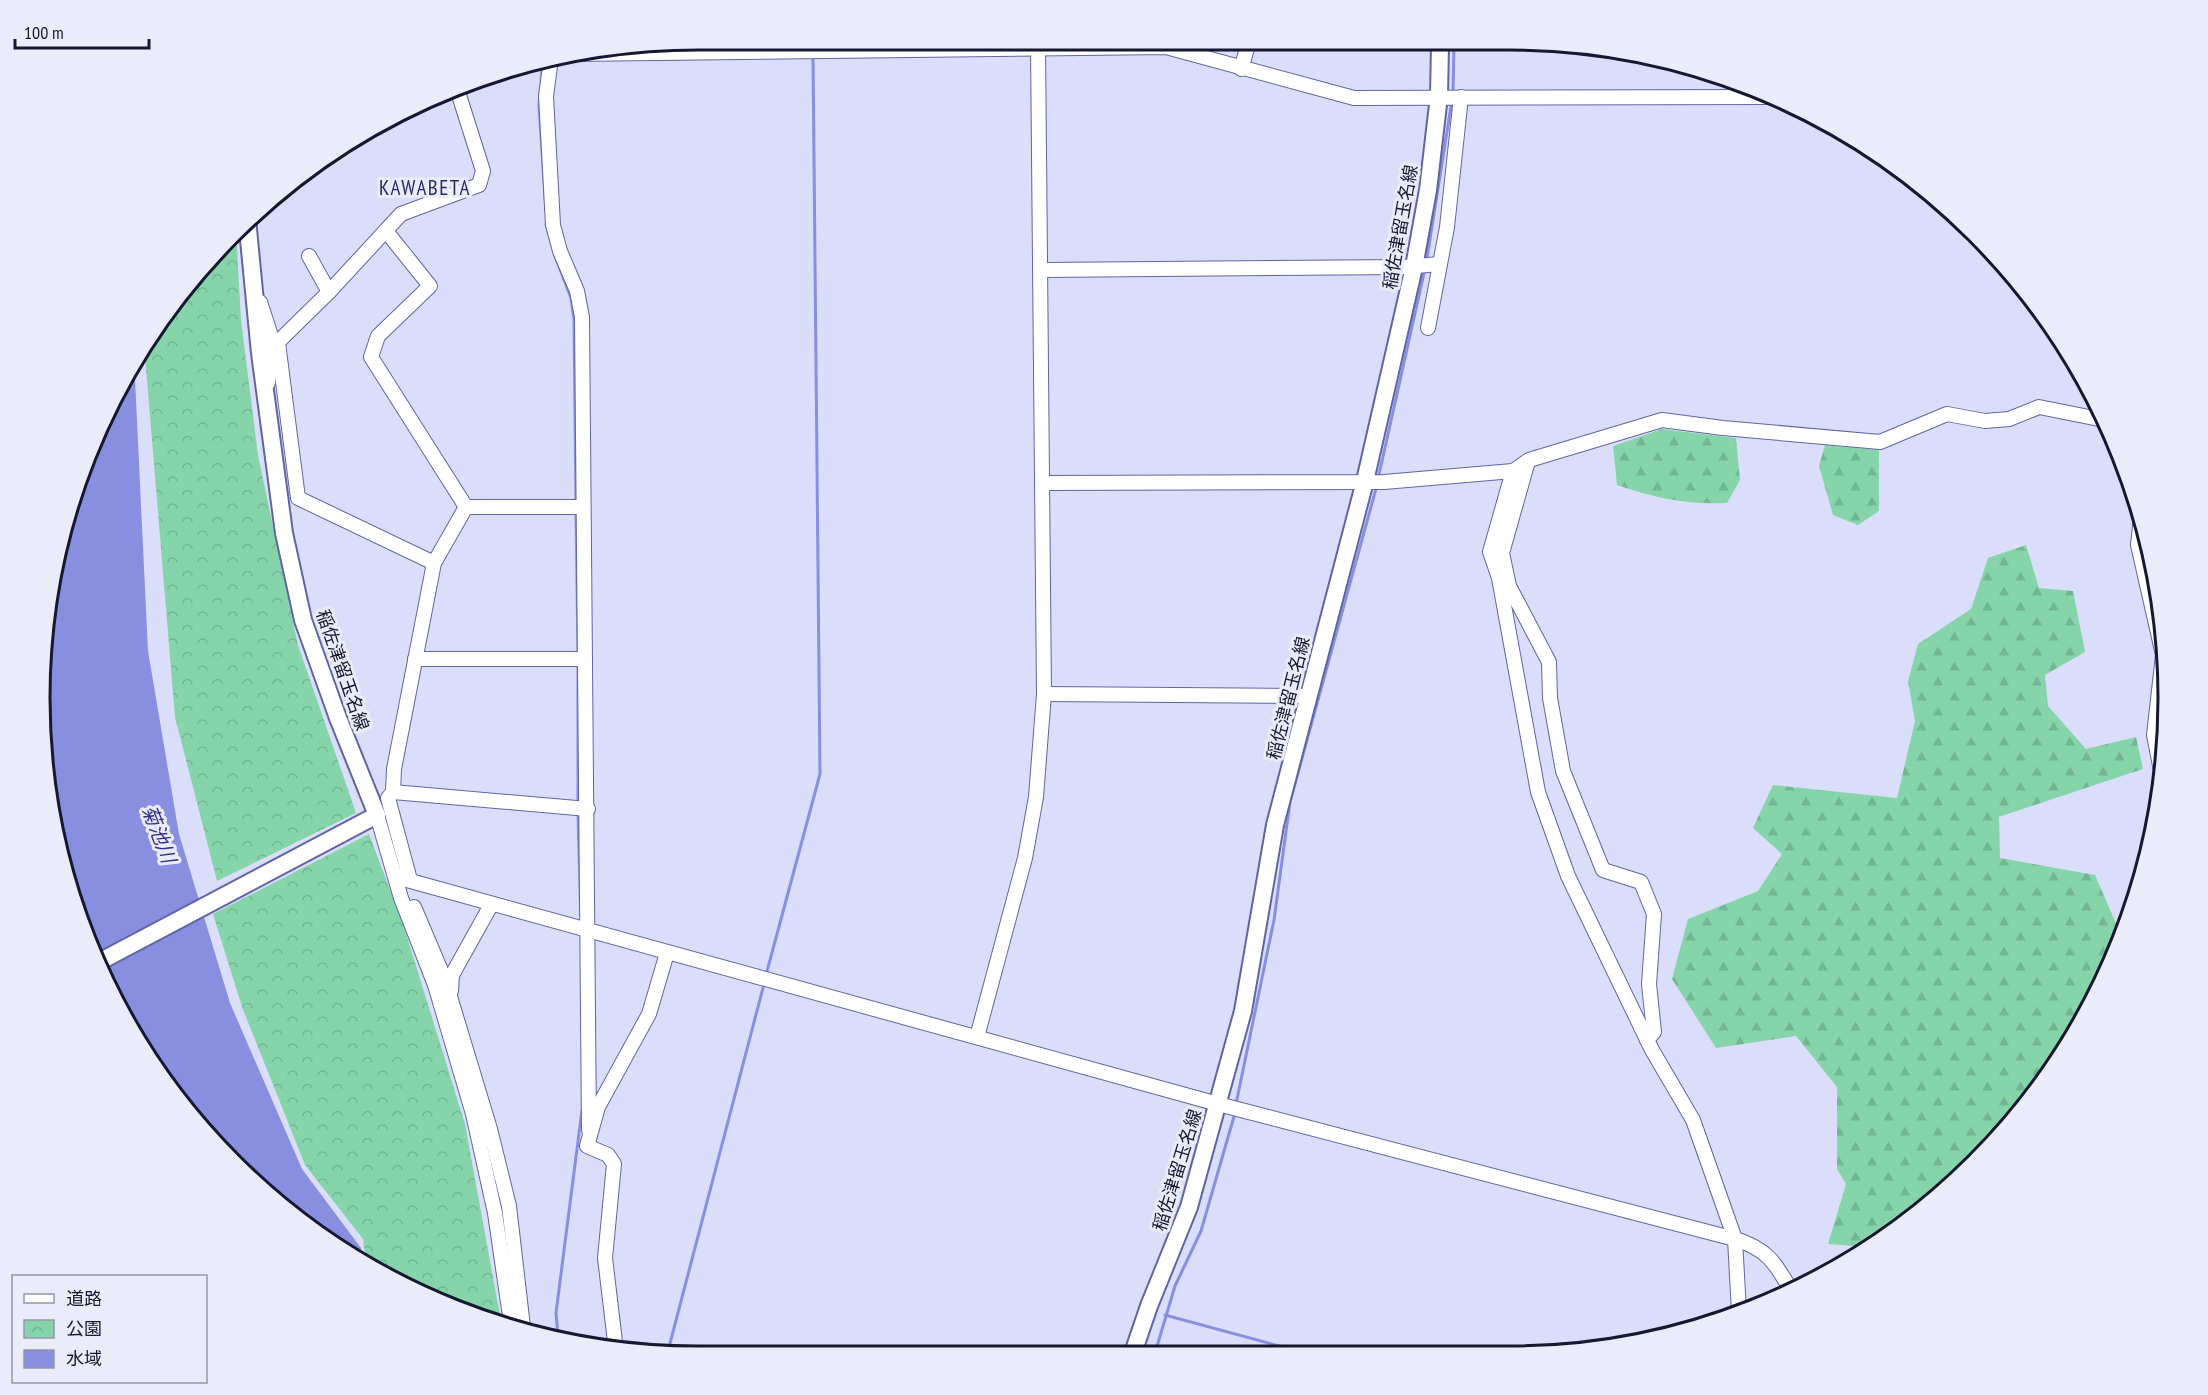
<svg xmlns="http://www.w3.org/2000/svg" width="2208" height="1395" viewBox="0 0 2208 1395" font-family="'PT Sans Narrow','Noto Sans JP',sans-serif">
  <defs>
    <pattern id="forest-firs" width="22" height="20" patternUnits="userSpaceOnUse" patternTransform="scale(1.5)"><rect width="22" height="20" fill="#86d5aa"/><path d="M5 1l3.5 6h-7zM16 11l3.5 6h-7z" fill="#73b693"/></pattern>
    <pattern id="park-crowns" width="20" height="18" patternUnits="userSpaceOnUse" patternTransform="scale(1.5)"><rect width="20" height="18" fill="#86d5aa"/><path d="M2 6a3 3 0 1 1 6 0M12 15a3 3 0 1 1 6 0" fill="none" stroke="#73b693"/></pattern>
  </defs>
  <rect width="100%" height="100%" fill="#dadefa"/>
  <g fill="url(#forest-firs)">
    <path d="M1662,429l74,9 4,42 -13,23c-39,2 -73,-5 -110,-18l-4,-39z"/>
    <path d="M1825,445l54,5v61l-21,14 -25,-10 -14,-49z"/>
    <path d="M2026,545l13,43 34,3 12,61 -40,23 3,31 38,43 50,-12 7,32 -144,48 1,41 95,17 26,60 -20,54 -68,110 -121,121 -44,27 -40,-3 18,-60 -9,-15v-82l-41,-51 -80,12 -44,-69 16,-60 70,-28 24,-37 -29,-26 20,-43 124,13 18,-77 -7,-40 10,-37 53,-35 17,-51z"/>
  </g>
  <g fill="url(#park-crowns)">
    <path d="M236,229l5,91 17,135 40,190 58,168 -139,68 -42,-164 -31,-373 31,-47z"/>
    <path d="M369,834l35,93 61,197 36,197 -55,-15 -80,-46 -3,-21 -58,-74 -63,-158 -29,-93z"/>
  </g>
  <path fill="#888fe1" d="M134,358l14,293 31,183 51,169 72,166 59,79 1,10 -66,-38 -93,-88 -53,-68 -40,-70 -55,-173 -16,-124 13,-128 22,-83z"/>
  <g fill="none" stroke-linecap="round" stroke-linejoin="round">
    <g stroke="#888fe1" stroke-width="3">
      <path d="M543,61l-4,44 7,106"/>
      <path d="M1453,94l1,-49"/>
      <path d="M546,224l4,14"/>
      <path d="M555,256l16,42 3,21 2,185"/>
      <path d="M1427,258l25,-158"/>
      <path d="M1378,479l46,-206"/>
      <path d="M576,510l2,144"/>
      <path d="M578,663v141"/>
      <path d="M578,813l3,111"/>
      <path d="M766,975l54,-201 -7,-719"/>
      <path d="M1236,1104l38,-184 16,-118 87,-317"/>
      <path d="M1165,1315l140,38"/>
      <path d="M558,1336l-2,-23 26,-203"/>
      <path d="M668,1351l96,-367"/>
      <path d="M1155,1353l20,-67 26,-55 34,-118"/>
    </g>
    <defs>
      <g id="minor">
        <path d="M572,54l594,-7 188,51 422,-1"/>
        <path d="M551,59l-5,37 7,129 7,26 17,40 5,26 7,813"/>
        <path d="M1241,69l7,-24"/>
        <path d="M477,78l48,-13"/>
        <path d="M386,231l44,55 -52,50 -7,21 95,150"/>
        <path d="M309,256l20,36"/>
        <path d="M1041,270l363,-3 36,-3"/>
        <path d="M260,302l13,40"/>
        <path d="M1428,328l19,-101 14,-130"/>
        <path d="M278,343l20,155 136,65"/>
        <path d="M268,383l5,-41h5l51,-50 72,-78 78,-29 4,-14 -25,-79 12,-10"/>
        <path d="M1528,461l-26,92 7,33 40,76 1,36 13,73 40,99 38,12 13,32 -5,70 5,48 -7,8"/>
        <path d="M1513,471l-23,81 9,26 39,214 30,84 84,174 41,70 42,119 4,73"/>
        <path d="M1043,483l341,-1 129,-11 16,-11 133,-40 61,8 157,14 67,-28 38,7 24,-2 30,-12 65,13"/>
        <path d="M466,507h117"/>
        <path d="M2141,517l-3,28 25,110 -9,80 8,41"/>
        <path d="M415,659h170"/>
        <path d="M1044,694l264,2"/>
        <path d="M393,792l195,17"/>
        <path d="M377,815l24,83 34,87 38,129 22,99 16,110"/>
        <path d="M396,877l822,227 517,135c33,10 41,25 57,53"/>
        <path d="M410,880l-22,-82 5,-6 1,-23 40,-206 32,-56"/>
        <path d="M414,907l31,73 45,149 19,77 14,121"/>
        <path d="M451,991l1,-16 39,-70"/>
        <path d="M977,1037l48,-179 11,-61 8,-103 -6,-649"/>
        <path d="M616,1350l-11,-92 9,-94 -6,-9 -21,-9 11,-39 51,-93 18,-61"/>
      </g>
      <g id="major">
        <path d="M97,963l280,-148 -39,-97 -35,-98 -19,-87 -24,-180 -13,-134"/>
        <path d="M1133,1353l16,-47 40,-99 54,-196 32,-186 90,-344 49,-214 14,-77 11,-94 1,-51"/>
      </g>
    </defs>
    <use href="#minor" stroke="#6065a3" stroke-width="16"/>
    <use href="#major" stroke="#6065a3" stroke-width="20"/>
    <use href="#minor" stroke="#fff" stroke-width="14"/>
    <use href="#major" stroke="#fff" stroke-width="16"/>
  </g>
  <g text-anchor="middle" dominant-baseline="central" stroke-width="6" stroke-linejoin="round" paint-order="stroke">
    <g font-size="18" fill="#161730" stroke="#eaecfa">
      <text transform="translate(1400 227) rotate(-80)">稲佐津留玉名線</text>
      <text transform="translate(343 670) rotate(71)">稲佐津留玉名線</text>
      <text transform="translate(1288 698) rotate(-76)">稲佐津留玉名線</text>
      <text transform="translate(1177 1170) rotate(-73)">稲佐津留玉名線</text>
    </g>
    <g font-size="20" font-style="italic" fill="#342e8d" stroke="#eaecfa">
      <text transform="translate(159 834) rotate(69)">菊池川</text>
    </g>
    <g font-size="21" letter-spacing="1.5" fill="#2a2a62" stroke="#eaecfa">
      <text x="425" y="187">KAWABETA</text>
    </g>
  </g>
  <path d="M0 0H2208V1395H0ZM698 50H1510A648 648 0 0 1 2158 698V698A648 648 0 0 1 1510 1346H698A648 648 0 0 1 50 698V698A648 648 0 0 1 698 50Z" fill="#eaecfa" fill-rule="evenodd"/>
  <path fill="none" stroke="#161730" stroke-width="3" d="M698 50H1510A648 648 0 0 1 2158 698V698A648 648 0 0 1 1510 1346H698A648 648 0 0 1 50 698V698A648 648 0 0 1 698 50Z"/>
  <rect x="12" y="1275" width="195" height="108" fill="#eaecfa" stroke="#9597a9" stroke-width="1.5"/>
  <rect x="24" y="1294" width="30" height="9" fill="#ffffff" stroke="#9597a9" stroke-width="1.5"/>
  <text x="66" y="1305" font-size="18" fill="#161730">道路</text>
  <rect x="24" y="1320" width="30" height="18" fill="url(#park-crowns)" stroke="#9597a9" stroke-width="1.5"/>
  <text x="66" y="1335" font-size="18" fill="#161730">公園</text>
  <rect x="24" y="1350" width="30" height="18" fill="#888fe1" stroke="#9597a9" stroke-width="1.5"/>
  <text x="66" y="1365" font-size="18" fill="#161730">水域</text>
  <path d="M15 39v9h134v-9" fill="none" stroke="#161730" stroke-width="3"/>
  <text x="24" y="39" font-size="18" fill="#161730" stroke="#eaecfa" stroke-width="4.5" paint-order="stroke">100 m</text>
</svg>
